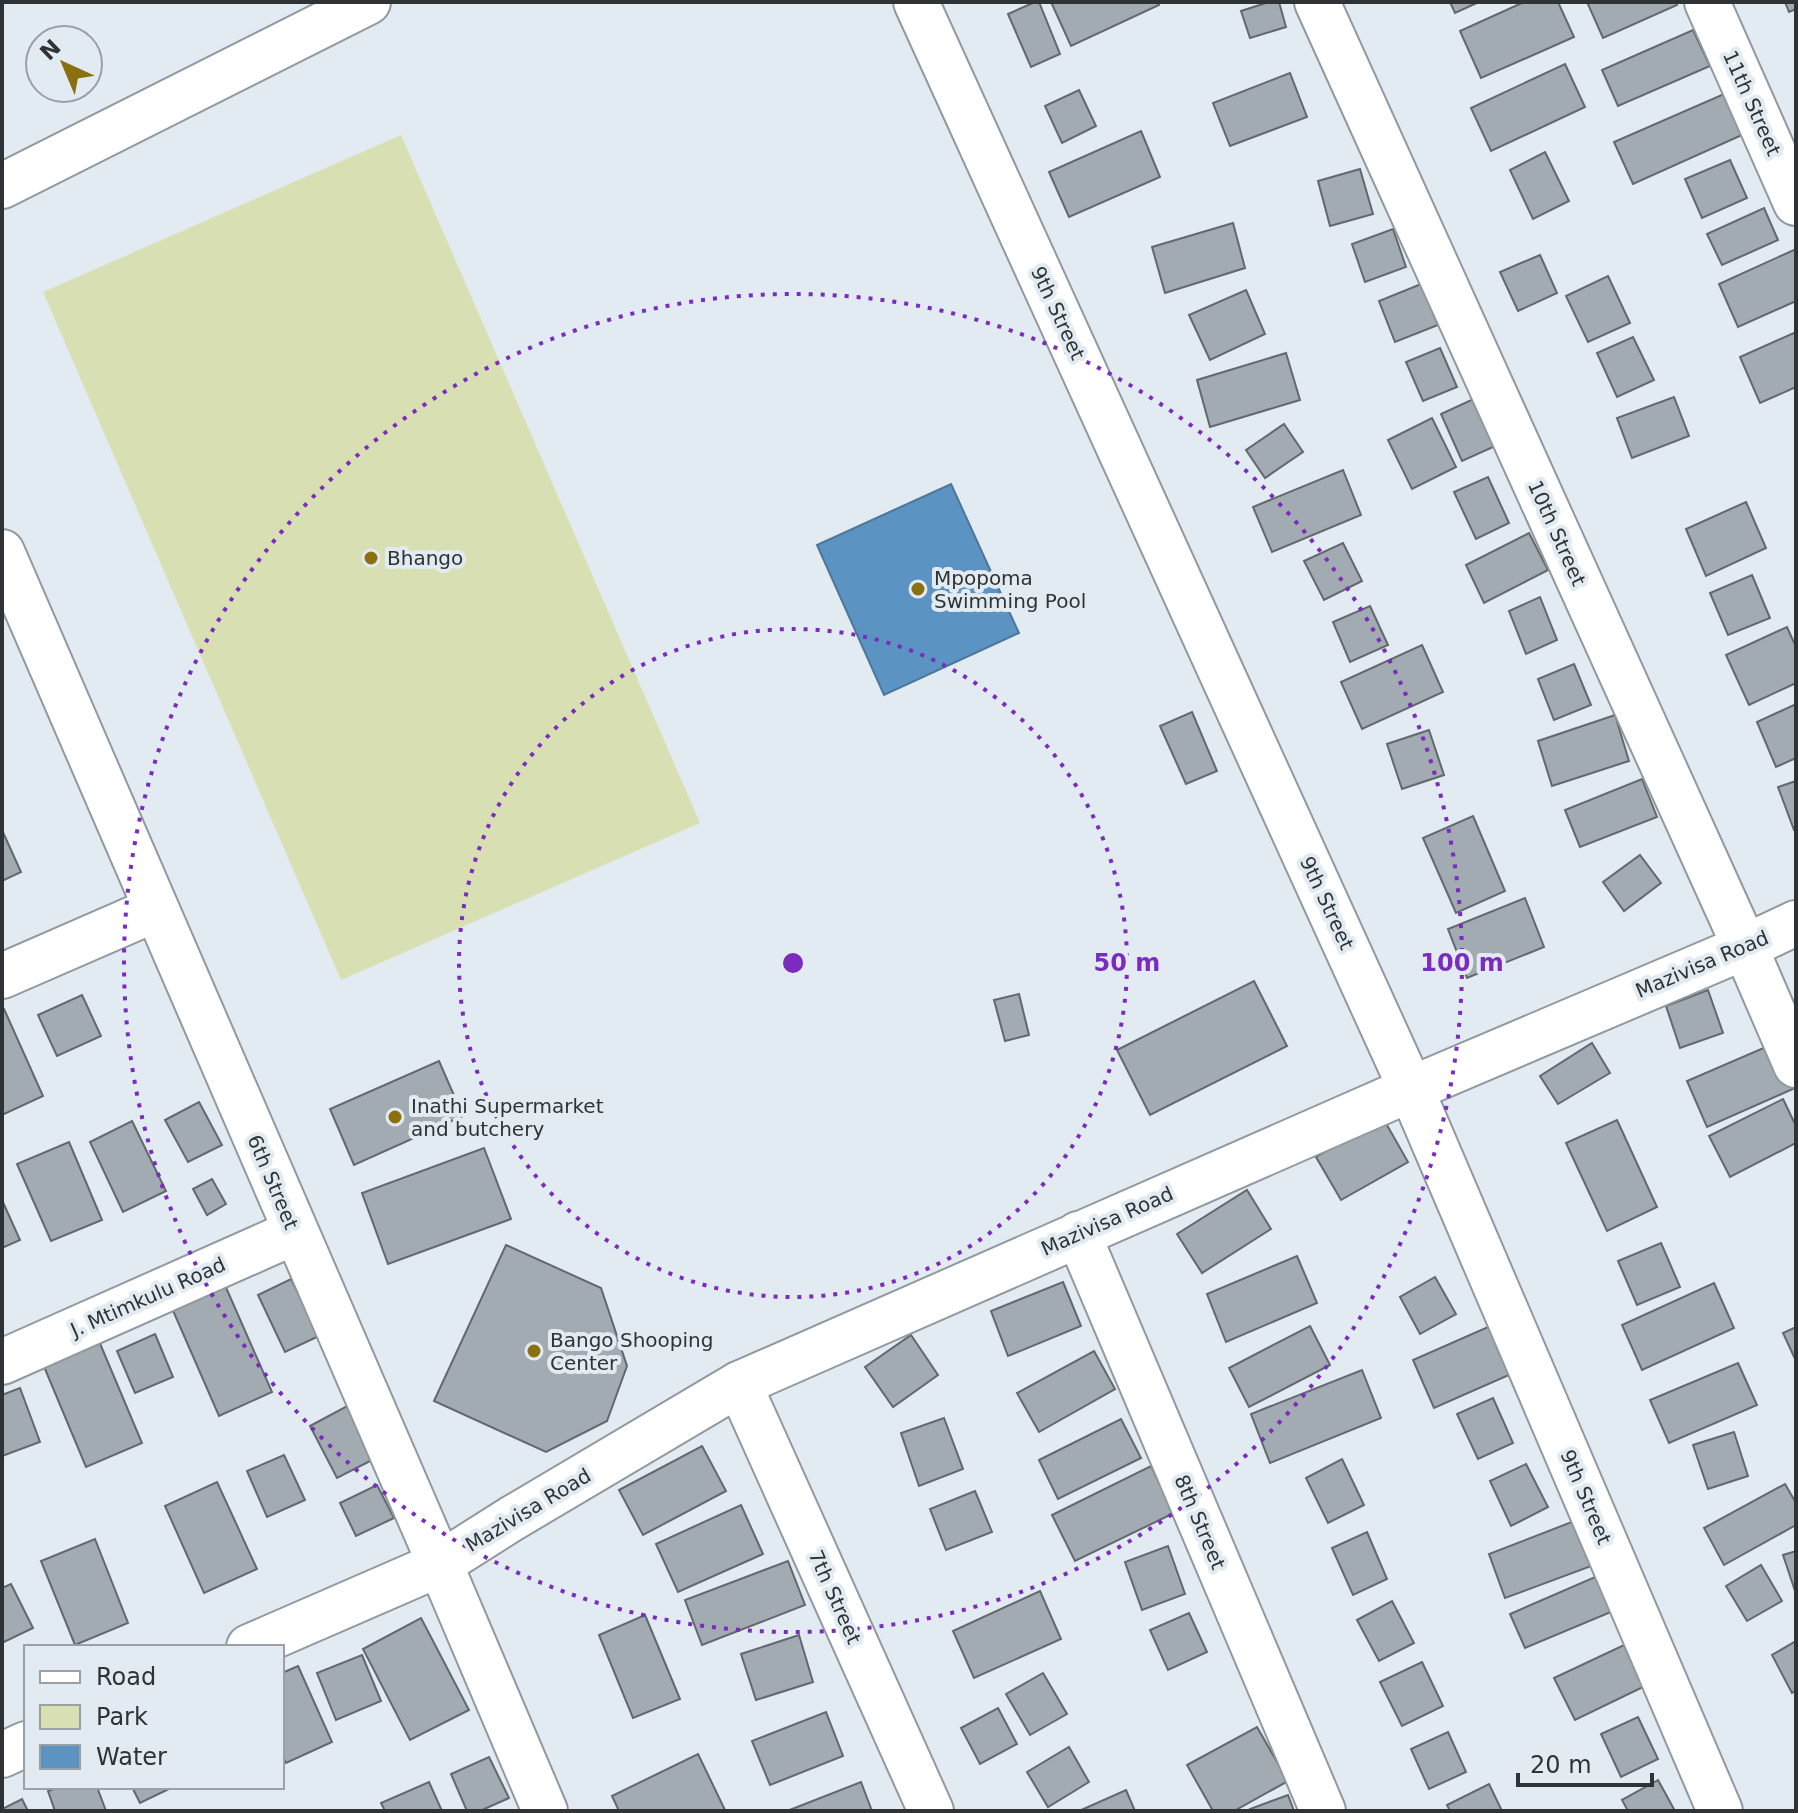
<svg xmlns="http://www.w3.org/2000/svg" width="1798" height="1813" viewBox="0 0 1798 1813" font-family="'DejaVu Sans',sans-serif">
  <rect width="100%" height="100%" fill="#e2ebf1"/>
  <path fill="#d8e0b3" d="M401,135l299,688 -359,157 -298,-688z"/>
  <path fill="#5b93c3" stroke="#4e7698" stroke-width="2" d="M951,484l68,149 -135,62 -67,-150z"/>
  <g fill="#a2abb1" stroke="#61686e" stroke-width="2">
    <path d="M1035,2h4l21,52 -29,13 -23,-53z"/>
    <path d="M1051,2h107l1,3 -88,41z"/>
    <path d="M1269,2h10l7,25 -36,11 -9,-27z"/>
    <path d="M1450,2h29l-24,11z"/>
    <path d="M1524,2h34l16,35 -93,41 -21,-47z"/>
    <path d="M1587,2h89l1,3 -74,33z"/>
    <path d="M1785,2h11v7l-7,3z"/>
    <path d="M1693,30l17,36 -92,40 -16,-36z"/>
    <path d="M1565,64l20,43 -94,44 -20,-43z"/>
    <path d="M1290,73l17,44 -77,29 -17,-43z"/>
    <path d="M1079,90l17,36 -34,17 -17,-37z"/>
    <path d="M1724,94l18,41 -109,49 -19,-42z"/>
    <path d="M1141,131l19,46 -91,40 -20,-45z"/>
    <path d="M1545,152l24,49 -36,18 -23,-49z"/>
    <path d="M1730,160l17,38 -45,20 -17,-39z"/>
    <path d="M1360,169l13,45 -43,12 -12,-45z"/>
    <path d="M1764,208l14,32 -56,25 -15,-31z"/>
    <path d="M1233,223l12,45 -80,25 -13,-46z"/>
    <path d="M1393,229l13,38 -41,15 -13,-38z"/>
    <path d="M1796,249v52l-58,26 -19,-43z"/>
    <path d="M1540,255l17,38 -39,18 -18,-39z"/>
    <path d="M1608,276l22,47 -42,19 -22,-46z"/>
    <path d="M1421,284l17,41 -43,17 -16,-41z"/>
    <path d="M1246,290l19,44 -55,26 -21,-45z"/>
    <path d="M1796,332v55l-36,16 -20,-46z"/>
    <path d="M1633,337l21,43 -37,17 -20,-44z"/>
    <path d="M1440,348l17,39 -34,14 -17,-39z"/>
    <path d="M1286,353l14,47 -90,27 -13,-47z"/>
    <path d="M1480,396l22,47 -40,18 -21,-47z"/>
    <path d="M1674,397l15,39 -57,22 -15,-40z"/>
    <path d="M1432,418l24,49 -44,22 -24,-49z"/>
    <path d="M1284,424l19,28 -38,26 -19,-28z"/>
    <path d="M1343,470l18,45 -89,37 -19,-45z"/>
    <path d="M1488,477l21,46 -33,16 -22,-47z"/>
    <path d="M1746,502l20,46 -60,28 -20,-47z"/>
    <path d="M1529,533l19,37 -64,33 -18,-38z"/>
    <path d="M1343,543l19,38 -38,19 -20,-39z"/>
    <path d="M1752,575l18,43 -42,17 -18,-42z"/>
    <path d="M1540,597l17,43 -31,14 -17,-43z"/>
    <path d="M1370,606l18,39 -38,17 -17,-40z"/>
    <path d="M1787,627l9,20v36l-47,22 -23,-50z"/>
    <path d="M1422,645l21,47 -81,37 -21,-47z"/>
    <path d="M1574,664l17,41 -37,15 -16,-41z"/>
    <path d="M1796,704v54l-20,9 -19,-45z"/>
    <path d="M1192,712l25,59 -31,13 -26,-58z"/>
    <path d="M1615,715l14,46 -77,25 -14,-45z"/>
    <path d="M1429,730l15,45 -42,14 -15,-45z"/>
    <path d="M1642,779l15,38 -77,30 -15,-37z"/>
    <path d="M1796,781v49h-2l-16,-43z"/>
    <path d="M1473,816l32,75 -49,22 -33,-75z"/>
    <path d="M2,830l19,42 -19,9z"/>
    <path d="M1640,855l21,28 -37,28 -21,-29z"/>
    <path d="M1525,898l19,49 -77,31 -19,-49z"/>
    <path d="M1254,981l33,65 -137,69 -33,-65z"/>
    <path d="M1708,990l15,43 -43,15 -14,-42z"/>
    <path d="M1019,994l10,41 -24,6 -11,-41z"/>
    <path d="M82,995l19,41 -44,20 -19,-41z"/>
    <path d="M4,1009l39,87 -41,19v-105z"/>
    <path d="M1592,1043l18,30 -52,31 -18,-28z"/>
    <path d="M1775,1043l20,45 -88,39 -20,-46z"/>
    <path d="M439,1061l24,55 -109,49 -24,-56z"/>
    <path d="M1783,1099l13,27v17l-66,34 -21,-41z"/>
    <path d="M199,1102l23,43 -34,17 -23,-42z"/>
    <path d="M1383,1118l25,44 -67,38 -25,-43z"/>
    <path d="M1617,1120l40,87 -50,24 -41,-88z"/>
    <path d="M132,1121l34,70 -43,21 -33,-70z"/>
    <path d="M69,1142l33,78 -51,21 -34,-77z"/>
    <path d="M484,1148l27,71 -123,45 -26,-71z"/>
    <path d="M212,1179l14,25 -19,11 -14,-26z"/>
    <path d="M1247,1190l24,39 -69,44 -25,-39z"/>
    <path d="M2,1200l18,40 -18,8z"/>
    <path d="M1661,1243l19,44 -43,18 -19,-44z"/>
    <path d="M506,1245l95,43 26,78 -20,55 -61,31 -112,-51z"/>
    <path d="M1297,1256l20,47 -91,39 -19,-48z"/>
    <path d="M1435,1277l21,37 -36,20 -20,-37z"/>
    <path d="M291,1279l28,57 -34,16 -27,-57z"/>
    <path d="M1063,1282l18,44 -73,30 -17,-45z"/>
    <path d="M224,1283l48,109 -53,24 -48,-110z"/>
    <path d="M1714,1283l20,45 -92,42 -20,-45z"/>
    <path d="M1497,1323l21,48 -84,37 -21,-48z"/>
    <path d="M1310,1326l20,39 -81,42 -20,-39z"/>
    <path d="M1796,1327v34l-13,-28z"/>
    <path d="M96,1334l46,109 -56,24 -46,-110z"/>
    <path d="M155,1334l18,43 -38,16 -18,-42z"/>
    <path d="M911,1335l27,40 -45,32 -28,-40z"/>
    <path d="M1094,1351l21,38 -76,43 -22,-39z"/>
    <path d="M1738,1363l19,42 -88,38 -19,-43z"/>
    <path d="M1362,1370l19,48 -111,45 -19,-49z"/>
    <path d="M20,1388l20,54 -38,14v-61z"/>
    <path d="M1493,1398l20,45 -35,16 -21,-45z"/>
    <path d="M349,1405l27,53 -39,20 -27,-52z"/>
    <path d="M944,1418l19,51 -44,17 -18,-53z"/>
    <path d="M1121,1419l20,39 -83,41 -19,-39z"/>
    <path d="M1734,1432l14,44 -40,13 -15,-44z"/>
    <path d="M702,1446l24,45 -83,44 -24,-45z"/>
    <path d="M284,1455l21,45 -38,17 -20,-46z"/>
    <path d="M1342,1459l22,46 -36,18 -22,-45z"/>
    <path d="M1526,1464l22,43 -37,19 -21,-45z"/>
    <path d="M1151,1466l23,47 -99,48 -23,-46z"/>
    <path d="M217,1482l40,87 -53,24 -39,-87z"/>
    <path d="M1785,1484l11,19v22l-72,40 -20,-37z"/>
    <path d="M377,1485l17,33 -38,18 -16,-33z"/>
    <path d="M975,1491l17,41 -46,18 -16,-41z"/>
    <path d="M741,1505l22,49 -85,38 -22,-48z"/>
    <path d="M1577,1520l17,45 -89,33 -16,-44z"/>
    <path d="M1367,1532l20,47 -34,16 -21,-47z"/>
    <path d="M95,1539l33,84 -53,22 -34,-84z"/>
    <path d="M1168,1546l17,48 -43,16 -17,-48z"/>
    <path d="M1796,1551v43l-13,-39z"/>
    <path d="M788,1561l17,44 -103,40 -17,-45z"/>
    <path d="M1761,1565l21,36 -35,20 -21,-35z"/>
    <path d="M1602,1574l16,35 -93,39 -15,-34z"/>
    <path d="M11,1584l22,44 -31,15v-55z"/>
    <path d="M1040,1591l21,48 -87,39 -21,-47z"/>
    <path d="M1392,1601l22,42 -35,18 -22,-41z"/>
    <path d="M1189,1613l18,39 -39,18 -18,-40z"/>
    <path d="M645,1615l35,84 -47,19 -34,-83z"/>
    <path d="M421,1618l48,92 -59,30 -47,-91z"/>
    <path d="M799,1635l14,47 -57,18 -15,-46z"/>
    <path d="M1796,1641v49l-4,3 -20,-38z"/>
    <path d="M1624,1645l19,42 -68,33 -21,-42z"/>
    <path d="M362,1655l19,46 -45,19 -19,-47z"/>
    <path d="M1422,1662l21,44 -41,20 -22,-44z"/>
    <path d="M298,1666l34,76 -46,21 -4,-8v-82z"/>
    <path d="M1043,1673l24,41 -37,21 -24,-41z"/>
    <path d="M998,1708l19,36 -37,20 -19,-36z"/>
    <path d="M826,1712l17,44 -73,29 -18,-44z"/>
    <path d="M1638,1717l20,42 -37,18 -20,-43z"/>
    <path d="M1257,1727l31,54 -54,30h-21l-26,-46z"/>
    <path d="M1448,1732l18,40 -37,17 -18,-40z"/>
    <path d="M1069,1747l20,35 -41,25 -21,-35z"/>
    <path d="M698,1754l27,56 -106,1 -7,-15z"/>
    <path d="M489,1757l20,41 -29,13h-13l-16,-37z"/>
    <path d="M1658,1780l17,31h-47l-6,-11z"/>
    <path d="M429,1782l13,29h-57l-4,-8z"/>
    <path d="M861,1782l11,29h-85z"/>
    <path d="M1489,1784l13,27h-52l-3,-6z"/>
    <path d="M59,1787h38l9,24h-51l-7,-20z"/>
    <path d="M132,1787h41l-33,16z"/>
    <path d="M1126,1790l9,21h-56z"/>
    <path d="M1288,1795l6,16h-43l-1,-2z"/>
    <path d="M22,1799l6,12h-26v-2z"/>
  </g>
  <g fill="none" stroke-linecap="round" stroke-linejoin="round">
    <defs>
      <g id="street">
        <path d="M916,2l495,1087 309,722"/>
        <path d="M1317,2l428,945 51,118"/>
        <path d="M1707,2l89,201"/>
        <path d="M2,186l366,-184"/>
        <path d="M2,552l438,1012 105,247"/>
        <path d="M2,976l154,-67"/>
        <path d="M1078,1234l245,577"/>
        <path d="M2,1362l293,-130"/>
        <path d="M739,1384l192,427"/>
        <path d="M249,1647l191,-83 71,-45 228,-135 672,-295 334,-142 51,-24"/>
        <path d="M2,1755l24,-11"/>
      </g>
    </defs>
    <use href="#street" stroke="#9199a0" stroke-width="48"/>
    <use href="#street" stroke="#fff" stroke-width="44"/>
  </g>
  <g fill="none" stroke="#7b2cbf" stroke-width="4" stroke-dasharray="4 8">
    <circle cx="793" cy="963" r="334"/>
    <circle cx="793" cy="963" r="669"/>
  </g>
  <g fill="#8a7011" stroke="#e2ebf1" stroke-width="3">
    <circle cx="371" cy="558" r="8"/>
    <circle cx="918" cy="589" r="8"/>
    <circle cx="395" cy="1117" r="8"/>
    <circle cx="534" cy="1351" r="8"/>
  </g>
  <g text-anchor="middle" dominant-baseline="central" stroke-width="8" stroke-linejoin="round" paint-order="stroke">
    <g font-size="20" fill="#2f3335" stroke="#e2ebf1">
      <text transform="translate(1752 103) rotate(66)">11th Street</text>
      <text transform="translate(1058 313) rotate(65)">9th Street</text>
      <text transform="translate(1557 533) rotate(66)">10th Street</text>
      <text transform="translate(1327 903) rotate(65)">9th Street</text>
      <text transform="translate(1702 964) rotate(-23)">Mazivisa Road</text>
      <text transform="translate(273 1182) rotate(67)">6th Street</text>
      <text transform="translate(1107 1221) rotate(-24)">Mazivisa Road</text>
      <text transform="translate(148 1297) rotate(-24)">J. Mtimkulu Road</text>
      <text transform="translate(1586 1497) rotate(67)">9th Street</text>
      <text transform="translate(528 1510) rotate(-31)">Mazivisa Road</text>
      <text transform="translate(1200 1522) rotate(67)">8th Street</text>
      <text transform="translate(835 1597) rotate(66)">7th Street</text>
    </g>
    <g font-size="20" fill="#2f3335" stroke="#e2ebf1" text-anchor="start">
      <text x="387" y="558">Bhango</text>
      <text x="934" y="578">Mpopoma<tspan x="934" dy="23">Swimming Pool</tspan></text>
      <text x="411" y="1106">Inathi Supermarket<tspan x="411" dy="23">and butchery</tspan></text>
      <text x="550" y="1340">Bango Shooping<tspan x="550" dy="23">Center</tspan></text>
    </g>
  </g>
  <circle cx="793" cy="963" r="12" fill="#7b2cbf" stroke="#e2ebf1" stroke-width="4"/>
  <g font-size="24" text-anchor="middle" font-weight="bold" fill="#7b2cbf" stroke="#e2ebf1" stroke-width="8" stroke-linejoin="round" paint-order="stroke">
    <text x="1127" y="971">50 m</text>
    <text x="1462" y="971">100 m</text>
  </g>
  <rect width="1798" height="1813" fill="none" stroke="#2f3335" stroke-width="8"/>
  <rect x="24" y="1645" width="260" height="144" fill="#e2ebf1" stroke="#9aa1a6" stroke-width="2"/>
  <rect x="40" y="1671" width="40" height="12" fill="#ffffff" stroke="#9aa1a6" stroke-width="2"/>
  <text x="96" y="1685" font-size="24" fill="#2f3335">Road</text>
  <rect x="40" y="1705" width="40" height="24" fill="#d8e0b3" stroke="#9aa1a6" stroke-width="2"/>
  <text x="96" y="1725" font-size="24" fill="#2f3335">Park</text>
  <rect x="40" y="1745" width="40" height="24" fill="#5b93c3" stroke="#9aa1a6" stroke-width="2"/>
  <text x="96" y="1765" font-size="24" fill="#2f3335">Water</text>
  <g transform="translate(64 64) rotate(316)"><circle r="38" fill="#e2ebf1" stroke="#9aa1a6" stroke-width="2"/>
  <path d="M0-6L14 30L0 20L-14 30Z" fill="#8a7011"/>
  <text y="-12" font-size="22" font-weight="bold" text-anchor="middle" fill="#2f3335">N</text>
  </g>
  <path d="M1518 1773v12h134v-12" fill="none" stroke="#2f3335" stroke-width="4"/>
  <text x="1530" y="1773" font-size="24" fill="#2f3335" stroke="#e2ebf1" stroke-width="6" paint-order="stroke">20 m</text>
</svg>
